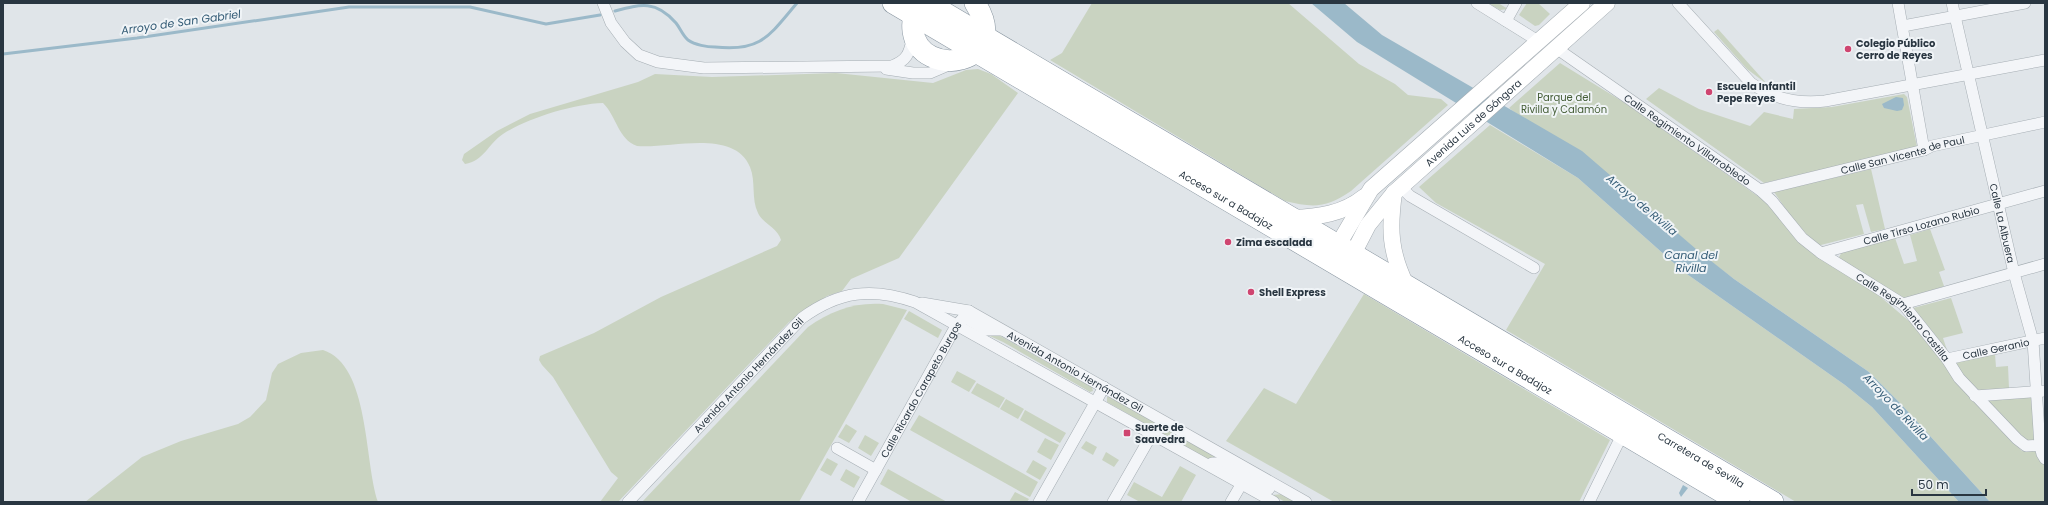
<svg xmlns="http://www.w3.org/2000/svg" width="2048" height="505" viewBox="0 0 2048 505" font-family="Poppins,sans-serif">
  <rect width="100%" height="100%" fill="#e0e5e9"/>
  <g fill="#c9d3c1">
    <path d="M1092,3h196l71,61 36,20 13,11 33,4 7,6 -97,86c-24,17 -38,17 -66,10l-235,-141 12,-7z"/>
    <path d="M1488,3h10l10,6 -8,1z"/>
    <path d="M1527,3h11l12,11 -11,11 -4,1 -16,-11z"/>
    <path d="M1718,29l49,55 -20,-15 -33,-37z"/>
    <path d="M1560,63l65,40 134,94 124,102 33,28 66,83 40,41 23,-1v52h-55l-89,-98 -32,-32 -135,-93 -225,-171z"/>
    <path d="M978,69l13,5 27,19 -119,165 -48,21 -9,12 -15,5 -38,26 -171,180h-18l18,-24 -7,-6 -58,-95 -11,-12 -3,-5 1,-4 54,-23 67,-36 116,-51 4,-6c-4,-13 -18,-16 -23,-27 -7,-14 -2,-32 -8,-46 -16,-39 -80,-18 -113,-21 -19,-7 -20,-29 -34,-43 -30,1 -75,15 -100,31 -15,10 -19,27 -38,30l-3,-4 2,-6 33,-23 33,-17 108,-32 17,-8 57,3 124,-4 97,10 33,-13z"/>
    <path d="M1659,88l40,21 51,17 14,-14 29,7 1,-10 38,-2 72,-13 3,3 10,50 -153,36 -118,-84z"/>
    <path d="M1490,125l88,53 106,94 161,113 27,22 87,95h-163l-290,-172 39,-66 -109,-61 -17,-16z"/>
    <path d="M1871,169l14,60 -14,3 -8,-28 -7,1 8,29 -47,12 -25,-28 -18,-26z"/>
    <path d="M1930,229l15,41 -6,2 5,14 -2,1 -40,12 -60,-38 -3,-4 3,-5 53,-14 9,26 13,-3 -7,-26z"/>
    <path d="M1364,294l246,146 -31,62h-245l-108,-61 38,-53 32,16z"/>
    <path d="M1951,298l12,35 -20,5 5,15 -35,-45z"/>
    <path d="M883,304l24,6 -108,192h-157l166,-175c23,-16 46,-25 75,-23z"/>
    <path d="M909,311l33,19 -4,8 -34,-19z"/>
    <path d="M983,333h12l97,54 1,4 -3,1 -87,-50z"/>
    <path d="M323,350c47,15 41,112 55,152h-293l57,-45 39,-16 57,-17 12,-7 16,-17 6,-27 6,-9 23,-11z"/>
    <path d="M1995,354l1,13 12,-1 1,22c-38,3 -33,7 -54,-25z"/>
    <path d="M957,371l19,10 -7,11 -18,-10z"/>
    <path d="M977,383l28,15 -6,10 -28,-15z"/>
    <path d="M1107,397h3l110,62 -11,1 -102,-58z"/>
    <path d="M2032,397l3,45 -7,1 -34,-33 -6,-10z"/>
    <path d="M1006,399l18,10 -6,10 -18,-10z"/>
    <path d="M1025,410l41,23 -6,10 -40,-23z"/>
    <path d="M919,415l119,67 -8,15 -120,-67z"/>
    <path d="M846,424l11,7 -8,12 -11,-6z"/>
    <path d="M865,435l14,8 -8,13 -13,-8z"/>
    <path d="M1045,438l14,7 -8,15 -14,-8z"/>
    <path d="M1086,441l11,6 -4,8 -12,-7z"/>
    <path d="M1106,452l13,8 -5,7 -12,-7z"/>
    <path d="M827,458l11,6 -7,12 -11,-6z"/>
    <path d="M1033,460l14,8 -7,12 -14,-8z"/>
    <path d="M1180,466l16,9 -15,27h-41l-13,-7 7,-13 28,15z"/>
    <path d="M846,469l14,8 -6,11 -14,-8z"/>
    <path d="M888,469l59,33h-35l-32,-18z"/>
    <path d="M1015,492l14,7 -2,3h-18z"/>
    <path d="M1282,494l15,8h-12l-12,-7z"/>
  </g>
  <g fill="#9bb9c9">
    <path d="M1311,3h33l38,32 200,116 114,98 38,30 135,93 32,32 89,98h-31l-87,-95 -27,-22 -161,-113 -106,-94 -221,-136z"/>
    <path d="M1896,97l7,1 1,7 -2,5 -5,1 -13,-3 -2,-4z"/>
    <path d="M1683,485l5,3 -7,9 -2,-4z"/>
  </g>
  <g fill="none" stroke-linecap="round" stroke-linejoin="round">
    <g stroke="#9bb9c9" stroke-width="3">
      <path d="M615,11c26,-7 41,-11 61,12 4,5 7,13 12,17 7,5 19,7 27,7 46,5 54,-11 82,-44"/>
      <path d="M3,54l134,-16 212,-31h121l76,17 54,-9"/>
    </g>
    <defs>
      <g id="street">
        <path d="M603,3l8,20 14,19 14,13 19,7 46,6 188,-2c16,-6 17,-13 21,-29"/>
        <path d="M1477,3l61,38"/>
        <path d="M1678,3l73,80c22,16 47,21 74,18l220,-41"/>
        <path d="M1898,3l26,147"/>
        <path id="s1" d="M1952,3l62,270 19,68 7,105 2,8 3,5"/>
        <path d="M1506,21l10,-18"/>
        <path d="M1903,26l122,-23"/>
        <path id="s2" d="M1556,48l204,142 12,11 30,37 19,15 82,51 44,55 12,19 58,61 9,7 19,-1"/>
        <path d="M886,69l27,4h17l21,-9"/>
        <path d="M1401,187l9,9 124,72"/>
        <path id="s3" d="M1760,190l164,-40 8,-4 113,-24"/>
        <path id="s4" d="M1821,253l224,-62"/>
        <path id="s5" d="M922,303l47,8 337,191"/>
        <path d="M1903,304l142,-40"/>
        <path d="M964,317l22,13h15"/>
        <path id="s6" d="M1947,359l98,-21"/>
        <path d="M1975,396l70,-5"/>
        <path d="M837,448l39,22"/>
        <path d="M1212,463h8l49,26"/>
        <path id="s7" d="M628,502l174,-184c37,-27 70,-31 113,-16l359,200"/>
        <path id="s8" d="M858,502l98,-176 13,-15"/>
        <path d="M1039,502l65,-115"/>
        <path d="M1113,502l39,-68"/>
        <path d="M1231,502l14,-24"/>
        <path d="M1589,502l34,-69"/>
      </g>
      <g id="secondary">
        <path d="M1394,193c-5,36 -4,59 12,92"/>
        <path d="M1292,218c26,-1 51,-4 72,-21"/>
        <path d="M1340,255l-2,-10 33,-56 211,-186"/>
        <path id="s9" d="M1343,259l10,-5 15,-29 26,-32 213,-190"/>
      </g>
      <g id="highway">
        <path id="s10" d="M893,3l846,499"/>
        <path id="s11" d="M928,3l845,499"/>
        <path d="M919,5c-6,8 -7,17 -6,26 7,50 102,34 62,-28"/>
      </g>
    </defs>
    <use href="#street" stroke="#a5adb3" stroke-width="12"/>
    <use href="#secondary" stroke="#a5adb3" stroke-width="17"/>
    <use href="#highway" stroke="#8895a0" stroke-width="22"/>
    <use href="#street" stroke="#f3f5f8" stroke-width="11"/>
    <use href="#secondary" stroke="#fff" stroke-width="16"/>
    <use href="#highway" stroke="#fff" stroke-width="21"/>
  </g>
  <g fill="#cf4570" stroke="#f0f4f7" stroke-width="1.5">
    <circle cx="1848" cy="49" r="4"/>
    <circle cx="1709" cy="92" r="4"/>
    <circle cx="1228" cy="242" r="4"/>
    <circle cx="1251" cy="292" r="4"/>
    <rect x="1123" y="429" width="8" height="8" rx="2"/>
  </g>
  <g text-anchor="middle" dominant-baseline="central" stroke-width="4" stroke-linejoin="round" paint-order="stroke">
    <g font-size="10" font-weight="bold" fill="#293641" stroke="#f0f4f7" text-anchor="start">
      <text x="1856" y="43">Colegio Público<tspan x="1856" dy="12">Cerro de Reyes</tspan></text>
      <text x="1717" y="86">Escuela Infantil<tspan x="1717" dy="12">Pepe Reyes</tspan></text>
      <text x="1236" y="242">Zima escalada</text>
      <text x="1259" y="292">Shell Express</text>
      <text x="1135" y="427">Suerte de<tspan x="1135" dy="12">Saavedra</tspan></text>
    </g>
    <g font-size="10" fill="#445d36" stroke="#f0f4f7">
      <text x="1564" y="97">Parque del<tspan x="1564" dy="12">Rivilla y Calamón</tspan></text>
    </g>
    <g font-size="10" fill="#293641" stroke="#f0f4f7">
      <text stroke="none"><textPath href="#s9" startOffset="191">Avenida Luis de Góngora</textPath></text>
      <text stroke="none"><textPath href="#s2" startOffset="160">Calle Regimiento Villarrobledo</textPath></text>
      <text stroke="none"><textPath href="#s3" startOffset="147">Calle San Vicente de Paul</textPath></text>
      <text stroke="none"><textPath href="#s10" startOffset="387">Acceso sur a Badajoz</textPath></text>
      <text stroke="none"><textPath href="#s1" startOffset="226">Calle La Albuera</textPath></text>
      <text stroke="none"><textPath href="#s4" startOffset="104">Calle Tirso Lozano Rubio</textPath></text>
      <text stroke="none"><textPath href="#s2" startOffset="442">Calle Regimiento Castilla</textPath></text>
      <text stroke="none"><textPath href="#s6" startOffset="50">Calle Geranio</textPath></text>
      <text stroke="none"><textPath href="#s10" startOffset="711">Acceso sur a Badajoz</textPath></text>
      <text stroke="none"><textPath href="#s5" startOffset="170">Avenida Antonio Hernández Gil</textPath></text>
      <text stroke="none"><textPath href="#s7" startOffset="175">Avenida Antonio Hernández Gil</textPath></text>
      <text stroke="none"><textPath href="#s8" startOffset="129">Calle Ricardo Carapeto Burgos</textPath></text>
      <text stroke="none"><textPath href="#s11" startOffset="898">Carretera de Sevilla</textPath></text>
    </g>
    <g font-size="11" font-style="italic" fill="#335b75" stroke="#f0f4f7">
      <text transform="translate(181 22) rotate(-8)">Arroyo de San Gabriel</text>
      <text transform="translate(1642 205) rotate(40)">Arroyo de Rivilla</text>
      <text x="1691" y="255">Canal del<tspan x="1691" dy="13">Rivilla</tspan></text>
      <text transform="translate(1896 407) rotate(46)">Arroyo de Rivilla</text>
    </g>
  </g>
  <rect width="2048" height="505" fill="none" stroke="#293641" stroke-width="8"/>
  <path d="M1912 489v6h74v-6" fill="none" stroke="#293641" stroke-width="2"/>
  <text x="1918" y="489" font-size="12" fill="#293641" stroke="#f0f4f7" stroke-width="3" paint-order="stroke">50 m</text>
</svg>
